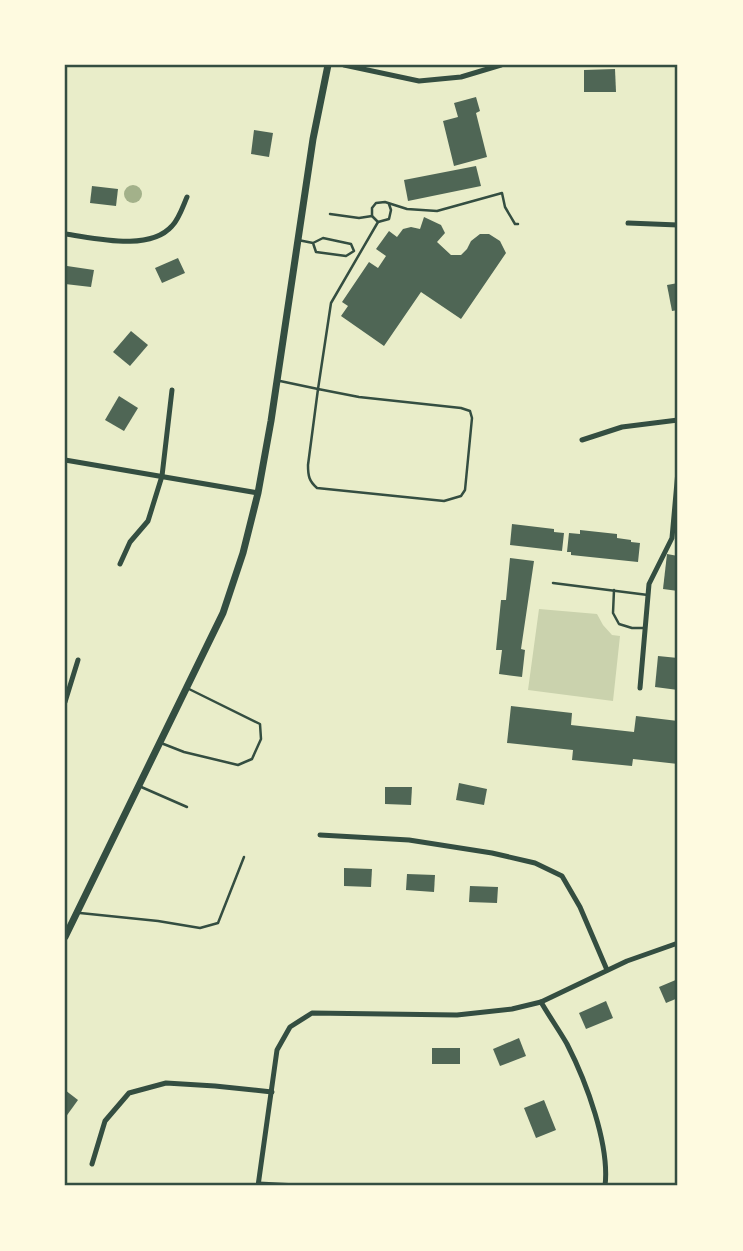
<svg xmlns="http://www.w3.org/2000/svg" width="743" height="1251" viewBox="0 0 743 1251" font-family="'Roboto Condensed',sans-serif">
  <rect width="100%" height="100%" fill="#e9edc9"/>
  <path fill="#cad2ad" d="M539,609l58,5 6,11 9,10 8,1 -7,65 -85,-11z"/>
  <circle fill="#a3b18a" cx="133" cy="194" r="9"/>
  <g fill="#4f6655">
    <path d="M615,69l1,23h-32v-22z"/>
    <path d="M476,97l4,14 -4,2 11,44 -33,9 -11,-45 15,-4 -4,-14z"/>
    <path d="M254,130l19,3 -4,24 -18,-3z"/>
    <path d="M476,166l5,20 -73,15 -4,-21z"/>
    <path d="M92,186l26,3 -2,17 -26,-3z"/>
    <path d="M424,217l17,8 4,8 -8,9 14,13h10l6,-6 4,-8 9,-7h9l11,7 6,12 -45,66 -40,-27 -37,54 -43,-30 7,-10 -6,-4 27,-40 9,6 8,-12 -10,-7 13,-18 8,6 6,-8 8,-2 9,2z"/>
    <path d="M178,258l7,15 -23,10 -7,-15z"/>
    <path d="M67,266l27,4 -3,17 -26,-3z"/>
    <path d="M678,283v27l-6,1 -5,-26z"/>
    <path d="M131,331l17,14 -18,21 -17,-14z"/>
    <path d="M119,396l19,12 -14,23 -19,-11z"/>
    <path d="M512,524l42,5v3l10,1 -2,18 -52,-6z"/>
    <path d="M580,530l37,4v4l14,2v2l9,1 -2,19 -67,-7v-3h-4l2,-19 11,1z"/>
    <path d="M667,554l11,2v35l-15,-2z"/>
    <path d="M510,558l24,3 -13,88 4,1 -3,27 -23,-3 3,-24h-6l5,-50h5z"/>
    <path d="M658,656l20,2v32l-23,-3z"/>
    <path d="M511,706l61,7 -1,12 63,7 2,-16 42,5v43l-45,-5 -1,7 -60,-6 1,-10 -66,-7z"/>
    <path d="M459,783l28,6 -3,16 -28,-5z"/>
    <path d="M385,787h27l-1,18 -26,-1z"/>
    <path d="M344,868l28,1 -1,18 -27,-1z"/>
    <path d="M407,874l28,1 -1,17 -28,-2z"/>
    <path d="M470,886l28,1 -1,16 -28,-1z"/>
    <path d="M678,979v19l-12,5 -7,-16z"/>
    <path d="M606,1001l7,17 -27,11 -7,-16z"/>
    <path d="M519,1038l7,18 -26,10 -7,-17z"/>
    <rect x="432" y="1048" width="28" height="16"/>
    <path d="M65,1090l13,10 -13,18z"/>
    <path d="M544,1100l12,30 -20,8 -12,-30z"/>
  </g>
  <g fill="none" stroke-linecap="round" stroke-linejoin="round">
    <g stroke="#344e41" stroke-width="2.5">
      <path d="M330,214l29,4 13,-2"/>
      <path d="M378,222l11,-3 2,-9 -2,-6"/>
      <path d="M298,240l15,3 10,-5 28,6 3,7 -8,5 -30,-4 -3,-9"/>
      <path d="M280,381l38,8 13,-86 47,-81 -6,-6v-8l4,-5 9,-1 22,7 30,2 65,-18 3,14 10,17h3"/>
      <path d="M318,389l41,8 102,11 9,3 2,7 -7,72 -4,6 -17,5 -127,-13c-8,-7 -9,-12 -9,-23z"/>
      <path d="M553,583l95,12"/>
      <path d="M614,590l-1,23 6,11 13,4h11"/>
      <path d="M161,743l23,9 54,13 14,-6 9,-20 -1,-15 -73,-36"/>
      <path d="M139,786l48,21"/>
      <path d="M80,913l78,8 42,7 18,-5 26,-66"/>
    </g>
    <g stroke="#344e41" stroke-width="5">
      <path d="M344,65l75,16 42,-4 40,-12"/>
      <path d="M628,223l50,2"/>
      <path d="M65,234c30,4 84,18 107,-8 7,-7 11,-20 15,-29"/>
      <path d="M582,440l40,-13 56,-7"/>
      <path d="M65,460l193,33"/>
      <path d="M120,564l10,-22 18,-21 14,-45 10,-86"/>
      <path d="M640,688l9,-104 23,-46 6,-67"/>
      <path d="M65,702l13,-42"/>
      <path d="M320,835l89,5 83,13 43,10 27,13 18,31 27,63"/>
      <path d="M541,1002c8,14 18,28 26,42 19,37 43,101 38,142"/>
      <path d="M92,1164l13,-43 24,-28 37,-10 49,3 57,6"/>
      <path d="M259,1184l39,2"/>
      <path d="M258,1186l19,-136 13,-23 22,-14 145,2 55,-6 29,-7 86,-41 51,-18"/>
    </g>
    <path stroke="#344e41" stroke-width="7" d="M65,937l158,-324 20,-60 15,-60 13,-72 42,-282 15,-74"/>
  </g>
  <rect width="743" height="1251" fill="none" stroke="#fefae0" stroke-width="133"/>
  <rect x="66" y="66" width="610" height="1118" fill="none" stroke="#344e41" stroke-width="2.5"/>
</svg>
